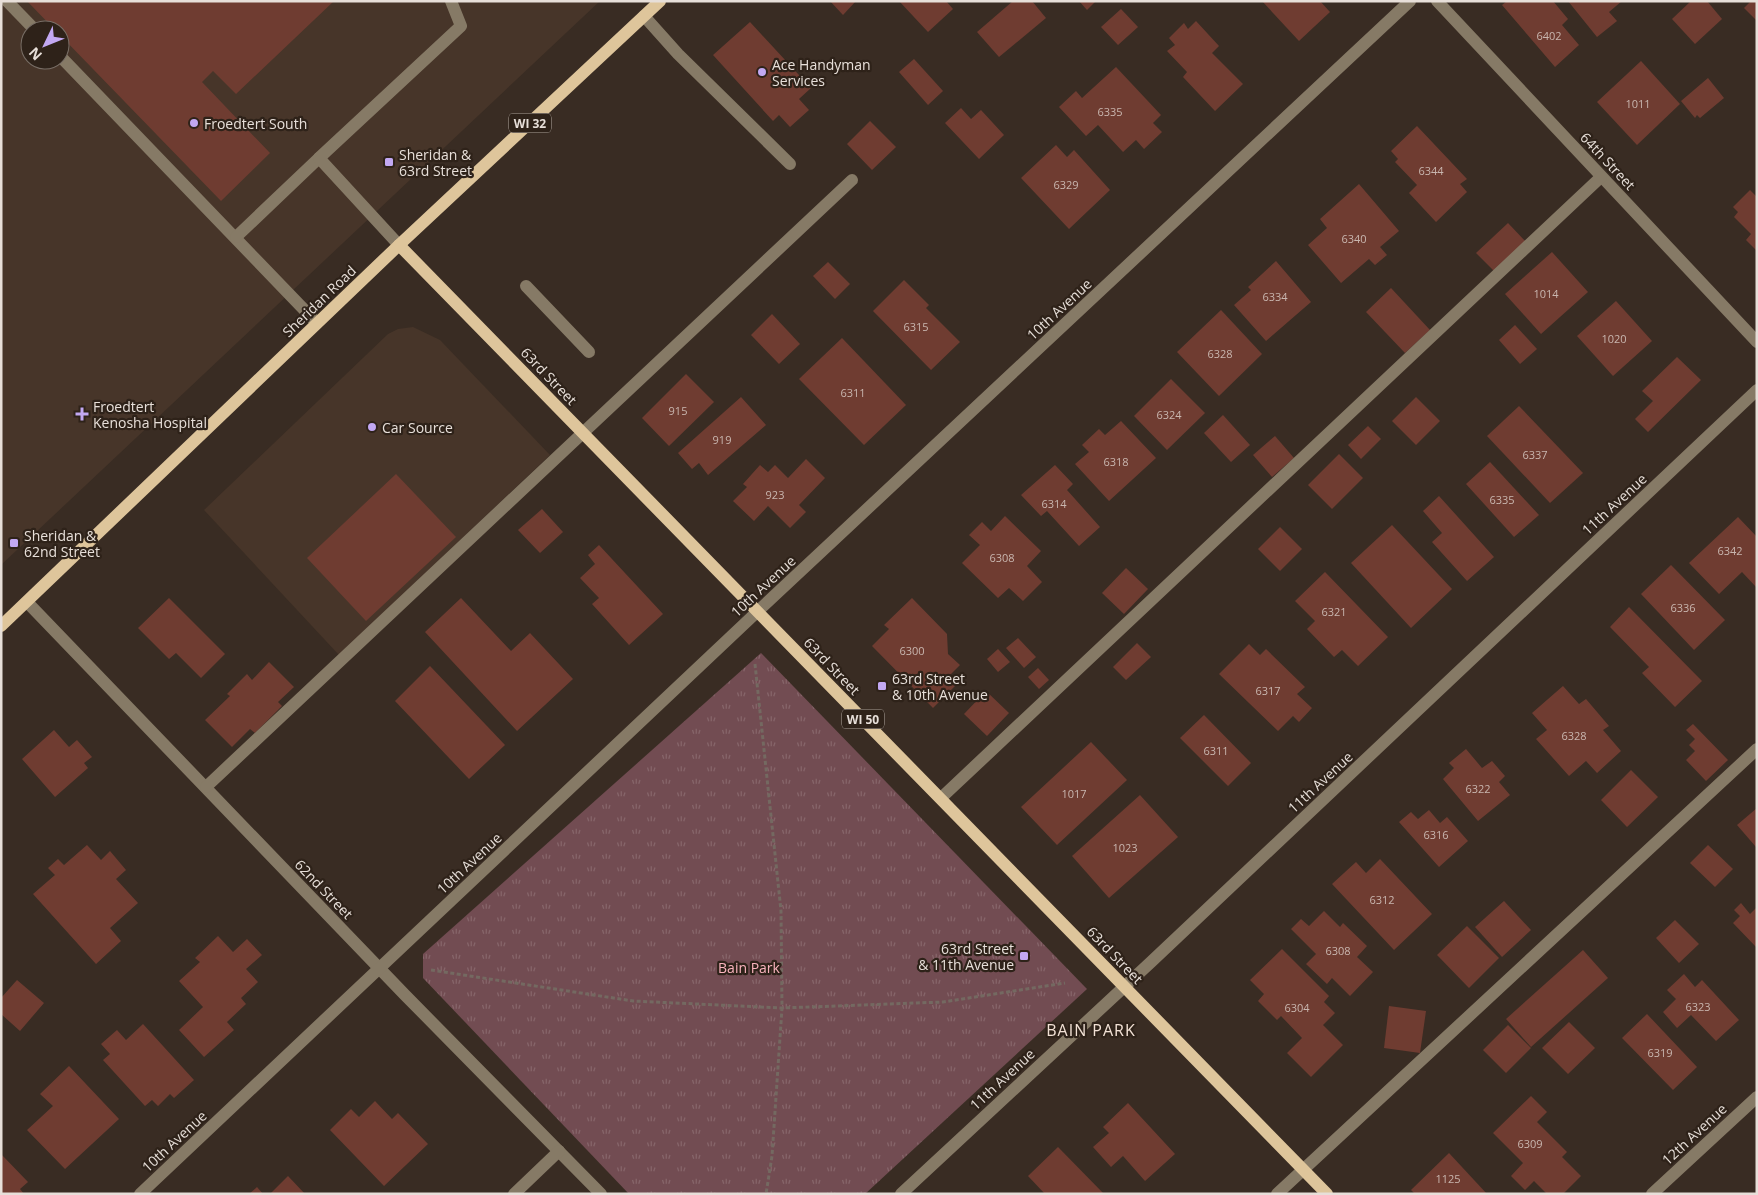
<svg xmlns="http://www.w3.org/2000/svg" width="1758" height="1195" viewBox="0 0 1758 1195" font-family="'Open Sans',sans-serif">
  <defs>
    <pattern id="park-tufts" width="24" height="20" patternUnits="userSpaceOnUse" patternTransform="scale(1.25)"><rect width="24" height="20" fill="#724c52"/><path d="M3 7l-1-3M5 7V3M7 7l1-3M15 17l-1-3M17 17v-4M19 17l1-3" fill="none" stroke="#86656a"/></pattern>
  </defs>
  <rect width="100%" height="100%" fill="#392c23"/>
  <g fill="#473529" fill-rule="evenodd">
    <path d="M1,1h599l-599,564zM30,30h30v30h-30z"/>
    <path d="M413,327l27,13 110,115 -211,200 -135,-145 184,-176 10,-5z"/>
  </g>
  <path fill="url(#park-tufts)" d="M761,653l326,336 -222,205h-236l-206,-216v-24z"/>
  <g fill="#6f3c31">
    <path d="M27,1h307l-98,93 -23,-23 -11,11 68,71 -49,48 -161,-166v-5h-5z"/>
    <path d="M830,1h26l-13,14z"/>
    <path d="M899,1h47l7,8 -25,23z"/>
    <path d="M1013,1h19l14,17 -47,39 -22,-25z"/>
    <path d="M1079,1h17l-9,9z"/>
    <path d="M1262,1h58l10,11 -31,29z"/>
    <path d="M1507,1h46l15,18 -6,6 17,20 -24,22 -53,-62z"/>
    <path d="M1568,1h54l-13,11 8,9 -20,16z"/>
    <path d="M1691,1h16l15,18 -27,25 -23,-25z"/>
    <path d="M1751,1h6v20l-13,-13z"/>
    <path d="M1121,9l17,18 -20,18 -17,-18z"/>
    <path d="M1196,21l23,25 -7,7 31,31 -28,27 -32,-34 4,-5 -20,-21 8,-6 -6,-7 15,-15 4,6z"/>
    <path d="M750,22l61,66 -12,11 10,11 -19,17 -11,-12 -6,6 -60,-66z"/>
    <path d="M914,59l29,32 -15,14 -29,-33z"/>
    <path d="M1641,61l39,43 -43,41 -40,-43z"/>
    <path d="M1116,67l45,48 -8,8 9,9 -18,17 -8,-9 -13,12 -25,-27 -12,11 -27,-29 17,-16 6,7z"/>
    <path d="M1708,78l16,20 -24,20 -3,-3 -2,3 -14,-17z"/>
    <path d="M961,108l10,11 10,-9 23,25 -25,24 -34,-36z"/>
    <path d="M870,121l26,26 -24,23 -25,-26z"/>
    <path d="M1417,126l50,53 -7,5 7,8 -31,30 -27,-29 8,-8 -22,-23 3,-3 -7,-8z"/>
    <path d="M1056,145l11,12 7,-7 36,40 -41,39 -48,-51z"/>
    <path d="M1359,184l40,47 -19,16 7,8 -12,10 -6,-6 -28,24 -33,-38 19,-17 -7,-9z"/>
    <path d="M1750,190l7,7v54l-11,-11 5,-6 -17,-17 4,-5 -5,-5z"/>
    <path d="M1508,223l18,19 -31,30 -19,-19z"/>
    <path d="M1552,252l36,40 -47,42 -36,-40z"/>
    <path d="M1276,261l35,41 -45,39 -32,-36 17,-15 -3,-3z"/>
    <path d="M828,262l22,22 -15,15 -22,-23z"/>
    <path d="M904,280l25,25 -3,3 34,34 -29,28 -58,-59z"/>
    <path d="M1391,288l39,42 -25,23 -39,-41z"/>
    <path d="M1616,301l36,40 -39,35 -36,-40z"/>
    <path d="M1221,310l41,44 -43,42 -42,-44z"/>
    <path d="M772,314l28,30 -21,20 -28,-29z"/>
    <path d="M1515,325l22,24 -17,15 -21,-24z"/>
    <path d="M842,338l64,67 -42,40 -65,-66z"/>
    <path d="M1677,357l24,23 -53,52 -13,-13 18,-18 -11,-10z"/>
    <path d="M686,374l28,28 -45,44 -27,-28z"/>
    <path d="M1171,379l34,34 -38,37 -33,-34z"/>
    <path d="M741,397l25,28 -58,50 -9,-12 -7,6 -14,-16z"/>
    <path d="M1416,397l24,24 -24,24 -24,-24z"/>
    <path d="M1519,406l64,67 -33,30 -63,-67z"/>
    <path d="M1223,415l27,30 -19,17 -27,-29z"/>
    <path d="M1121,421l35,37 -47,43 -34,-37 14,-12 -7,-7 17,-16 6,6z"/>
    <path d="M1368,426l13,13 -20,20 -13,-14z"/>
    <path d="M1275,436l19,22 -22,19 -19,-22z"/>
    <path d="M1339,454l24,24 -31,31 -24,-24z"/>
    <path d="M806,459l19,19 -26,27 7,7 -16,16 -22,-22 -14,15 -21,-20 14,-14 -4,-3 17,-19 8,7 7,-7 13,13z"/>
    <path d="M1490,462l49,53 -25,22 -48,-53z"/>
    <path d="M1055,465l18,19 -6,6 33,37 -21,19 -32,-35 -6,5 -20,-21z"/>
    <path d="M396,474l60,63 -90,84 -59,-63z"/>
    <path d="M1439,496l55,61 -27,24 -35,-39 10,-9 -19,-22z"/>
    <path d="M542,509l21,23 -23,21 -22,-23z"/>
    <path d="M1005,516l36,35 -14,15 15,16 -19,19 -14,-13 -11,10 -36,-35 18,-18 -11,-10 13,-13 9,9z"/>
    <path d="M1738,517l19,20v51l-15,-16 -23,22 -30,-31z"/>
    <path d="M1392,525l60,64 -41,39 -60,-65z"/>
    <path d="M1280,527l22,22 -22,22 -22,-22z"/>
    <path d="M599,545l64,69 -34,31 -37,-41 7,-6 -19,-20 15,-14 -7,-9z"/>
    <path d="M1671,565l54,55 -31,30 -53,-56z"/>
    <path d="M1126,568l22,21 -24,25 -22,-21z"/>
    <path d="M1325,572l63,65 -30,29 -16,-16 -8,7 -27,-28 8,-8 -20,-20z"/>
    <path d="M169,598l56,56 -24,24 -25,-25 -7,6 -31,-31z"/>
    <path d="M461,598l50,53 19,-18 43,46 -56,52 -92,-99z"/>
    <path d="M912,598l35,36 1,20 12,11 -10,10 8,8 -25,25 -61,-62 17,-17 -5,-4z"/>
    <path d="M1629,607l73,74 -27,26 -33,-34 7,-6 -39,-40z"/>
    <path d="M1018,638l18,19 -12,11 -18,-20z"/>
    <path d="M1137,643l14,14 -25,23 -13,-13z"/>
    <path d="M1249,644l11,11 6,-6 39,38 -8,7 15,14 -13,14 -6,-6 -15,15 -59,-57z"/>
    <path d="M998,649l12,13 -12,10 -11,-13z"/>
    <path d="M269,662l25,25 -16,15 4,4 -27,27 -5,-4 -18,18 -27,-27 25,-24 -3,-2 20,-20 5,6z"/>
    <path d="M430,666l75,79 -36,34 -74,-78z"/>
    <path d="M1038,668l11,12 -10,9 -11,-12z"/>
    <path d="M1563,686l16,18 7,-5 23,27 -6,4 18,21 -24,22 -11,-12 -17,15 -33,-37 11,-9 -15,-17z"/>
    <path d="M986,691l23,22 -22,23 -23,-22z"/>
    <path d="M1204,715l47,48 -23,23 -48,-48z"/>
    <path d="M1693,724l35,36 -22,21 -20,-21 9,-9 -6,-6 6,-6 -9,-9z"/>
    <path d="M54,730l15,17 8,-7 15,17 -8,6 4,5 -33,29 -33,-38z"/>
    <path d="M1091,742l36,38 -70,65 -36,-38z"/>
    <path d="M1466,749l16,19 10,-7 13,15 -6,6 11,13 -32,26 -35,-42 11,-11 -5,-5z"/>
    <path d="M1631,770l27,27 -31,30 -26,-27z"/>
    <path d="M1140,795l38,42 -69,61 -37,-42z"/>
    <path d="M1757,808v38l-1,1 -19,-22z"/>
    <path d="M1429,810l11,13 7,-6 21,24 -29,26 -40,-45 12,-10 7,7z"/>
    <path d="M87,845l14,15 9,-9 16,19 -10,9 22,24 -28,25 11,13 -25,23 -63,-70 22,-19 -7,-7 10,-9 6,6z"/>
    <path d="M1708,845l25,24 -18,18 -25,-24z"/>
    <path d="M1380,859l52,55 -38,36 -62,-66 24,-22 10,11z"/>
    <path d="M1504,901l27,29 -29,27 -27,-30z"/>
    <path d="M1741,903l9,11 7,-7v41l-24,-25 7,-7 -6,-6z"/>
    <path d="M1324,911l16,16 3,-4 24,23 -10,11 16,15 -23,24 -18,-18 -5,6 -21,-20 10,-10 -25,-25 10,-10 8,7z"/>
    <path d="M1675,920l24,24 -20,19 -23,-25z"/>
    <path d="M1467,926l32,32 -30,30 -32,-33z"/>
    <path d="M218,936l15,16 14,-13 15,16 -16,14 12,13 -17,16 5,6 -19,18 7,8 -30,27 -25,-27 24,-23 -24,-26 21,-19 -5,-4z"/>
    <path d="M1282,949l47,47 -5,6 11,11 -12,12 20,20 -32,32 -24,-24 15,-15 -21,-22 -4,4 -19,-19 6,-7 -14,-14z"/>
    <path d="M1583,950l25,28 -77,69 -25,-28z"/>
    <path d="M1684,974l11,13 7,-7 37,40 -23,21 -25,-26 -14,13 -14,-16 13,-13 -9,-9z"/>
    <path d="M17,980l27,23 -24,28 -19,-17v-16z"/>
    <path d="M1389,1006l37,5 -6,42 -36,-5z"/>
    <path d="M1647,1014l50,53 -24,23 -51,-52z"/>
    <path d="M1569,1022l26,26 -27,26 -26,-26z"/>
    <path d="M143,1024l51,56 -20,18 -4,-4 -12,12 -6,-6 -7,6 -42,-46 7,-6 -9,-10 16,-14 9,10z"/>
    <path d="M1508,1025l23,23 -25,25 -23,-23z"/>
    <path d="M69,1066l50,53 -54,50 -38,-39 26,-24 -13,-12z"/>
    <path d="M1531,1096l16,16 -10,10 30,30 -5,5 19,19 -18,18h-16l-13,-13 -9,9 -14,-14 12,-13 -30,-30z"/>
    <path d="M375,1101l17,18 6,-6 30,31 -44,42 -54,-56 21,-21 8,8z"/>
    <path d="M1128,1103l47,51 -30,27 -22,-25 -12,11 -18,-20 16,-14 -6,-6z"/>
    <path d="M1058,1147l46,47h-59l-17,-18z"/>
    <path d="M1449,1153l38,41h-72l-4,-4z"/>
    <path d="M1,1154l27,28 -8,7 4,5h-23z"/>
    <path d="M288,1176l17,18h-35z"/>
    <path d="M257,1187l6,7h-14z"/>
  </g>
  <g fill="none" stroke-linecap="round" stroke-linejoin="round">
    <g stroke="#746961" stroke-width="3" stroke-dasharray="4 2.5" stroke-linecap="butt">
      <path d="M755,664l26,247 1,97 -10,148 -6,38"/>
      <path d="M431,970l202,31 149,7 161,-6 122,-19"/>
    </g>
    <g stroke="#867a66" stroke-width="12">
      <path d="M7,1l28,29"/>
      <path d="M1437,1l320,341"/>
      <path d="M644,16l34,38 112,110"/>
      <path d="M60,56l257,267"/>
      <path d="M236,237l83,-79"/>
      <path d="M399,245l-80,-87 142,-132 -10,-25"/>
      <path d="M526,286l63,66"/>
      <path d="M27,602l378,393 196,199"/>
      <path d="M206,787l646,-607"/>
      <path d="M941,798l660,-621"/>
      <path d="M140,1194l618,-583 652,-610"/>
      <path d="M514,1194l45,-43"/>
      <path d="M901,1194l250,-232 606,-572"/>
      <path d="M1277,1194l480,-445"/>
      <path d="M1652,1194l105,-97"/>
    </g>
    <g stroke="#dec59b" stroke-width="12">
      <path d="M399,245l928,949"/>
      <path d="M1,626l398,-381 261,-244"/>
    </g>
  </g>
  <g fill="#c2a8f2" stroke="#2e2219" stroke-width="2">
    <circle cx="762" cy="72" r="5"/>
    <circle cx="194" cy="123" r="5"/>
    <rect x="384" y="157" width="10" height="10" rx="2.5"/>
    <path d="M79.5 406.5h5v5h5v5h-5v5h-5v-5h-5v-5h5z"/>
    <circle cx="372" cy="427" r="5"/>
    <rect x="9" y="538" width="10" height="10" rx="2.5"/>
    <rect x="877" y="681" width="10" height="10" rx="2.5"/>
    <rect x="1019" y="951" width="10" height="10" rx="2.5"/>
  </g>
  <g text-anchor="middle" dominant-baseline="central" stroke-width="4.5" stroke-linejoin="round" paint-order="stroke">
    <g font-size="11" fill="#c9b6af">
      <text x="1549" y="35">6402</text>
      <text x="1638" y="103">1011</text>
      <text x="1110" y="111">6335</text>
      <text x="1431" y="170">6344</text>
      <text x="1066" y="184">6329</text>
      <text x="1354" y="238">6340</text>
      <text x="1546" y="293">1014</text>
      <text x="1275" y="296">6334</text>
      <text x="916" y="326">6315</text>
      <text x="1614" y="338">1020</text>
      <text x="1220" y="353">6328</text>
      <text x="853" y="392">6311</text>
      <text x="678" y="410">915</text>
      <text x="1169" y="414">6324</text>
      <text x="722" y="439">919</text>
      <text x="1535" y="454">6337</text>
      <text x="1116" y="461">6318</text>
      <text x="775" y="494">923</text>
      <text x="1502" y="499">6335</text>
      <text x="1054" y="503">6314</text>
      <text x="1730" y="550">6342</text>
      <text x="1002" y="557">6308</text>
      <text x="1683" y="607">6336</text>
      <text x="1334" y="611">6321</text>
      <text x="912" y="650">6300</text>
      <text x="1268" y="690">6317</text>
      <text x="1574" y="735">6328</text>
      <text x="1216" y="750">6311</text>
      <text x="1478" y="788">6322</text>
      <text x="1074" y="793">1017</text>
      <text x="1436" y="834">6316</text>
      <text x="1125" y="847">1023</text>
      <text x="1382" y="899">6312</text>
      <text x="1338" y="950">6308</text>
      <text x="1698" y="1006">6323</text>
      <text x="1297" y="1007">6304</text>
      <text x="1660" y="1052">6319</text>
      <text x="1530" y="1143">6309</text>
      <text x="1448" y="1178">1125</text>
    </g>
    <g fill="#2e2219" stroke="#b0a69f" stroke-width="1">
      <rect x="509" y="113.5" width="42" height="19" rx="4"/>
      <rect x="842" y="709.5" width="42" height="19" rx="4"/>
    </g>
    <g font-size="12" font-weight="bold" fill="#e7dfd9">
      <text x="530" y="123">WI 32</text>
      <text x="863" y="719">WI 50</text>
    </g>
    <g font-size="14" fill="#e7dfd9" stroke="#2e2219" text-anchor="start">
      <text x="772" y="64">Ace Handyman<tspan x="772" dy="16">Services</tspan></text>
      <text x="204" y="123">Froedtert South</text>
      <text x="399" y="154">Sheridan &amp;<tspan x="399" dy="16">63rd Street</tspan></text>
      <text x="93" y="406">Froedtert<tspan x="93" dy="16">Kenosha Hospital</tspan></text>
      <text x="382" y="427">Car Source</text>
      <text x="24" y="535">Sheridan &amp;<tspan x="24" dy="16">62nd Street</tspan></text>
      <text x="892" y="678">63rd Street<tspan x="892" dy="16">&amp; 10th Avenue</tspan></text>
      <text x="1014" y="948" text-anchor="end">63rd Street<tspan x="1014" dy="16">&amp; 11th Avenue</tspan></text>
    </g>
    <g font-size="14" fill="#e7dfd9" stroke="#2e2219">
      <text transform="translate(1608 161) rotate(47)">64th Street</text>
      <text transform="translate(319 301) rotate(-44)">Sheridan Road</text>
      <text transform="translate(1059 309) rotate(-43)">10th Avenue</text>
      <text transform="translate(549 376) rotate(46)">63rd Street</text>
      <text transform="translate(1614 504) rotate(-43)">11th Avenue</text>
      <text transform="translate(763 586) rotate(-43)">10th Avenue</text>
      <text transform="translate(832 666) rotate(46)">63rd Street</text>
      <text transform="translate(1320 782) rotate(-43)">11th Avenue</text>
      <text transform="translate(469 863) rotate(-43)">10th Avenue</text>
      <text transform="translate(324 889) rotate(46)">62nd Street</text>
      <text transform="translate(1115 955) rotate(46)">63rd Street</text>
      <text transform="translate(1002 1079) rotate(-43)">11th Avenue</text>
      <text transform="translate(1694 1134) rotate(-43)">12th Avenue</text>
      <text transform="translate(174 1141) rotate(-43)">10th Avenue</text>
    </g>
    <g font-size="14" fill="#fab4be" stroke="#2e2219">
      <text x="749" y="967">Bain Park</text>
    </g>
    <g font-size="16" letter-spacing="1" fill="#f2e1d5" stroke="#2e2219">
      <text x="1091" y="1030">BAIN PARK</text>
    </g>
  </g>
  <rect width="1758" height="1195" fill="none" stroke="#e7dfd9" stroke-width="5"/>
  <g transform="translate(45 45) rotate(227)"><circle r="24" fill="#2e2219" stroke="#786e66"/>
  <path d="M0-4L9 19L0 12L-9 19Z" fill="#c2a8f2"/>
  <text y="-8" font-size="14" font-weight="bold" text-anchor="middle" fill="#e7dfd9">N</text>
  </g>
</svg>
